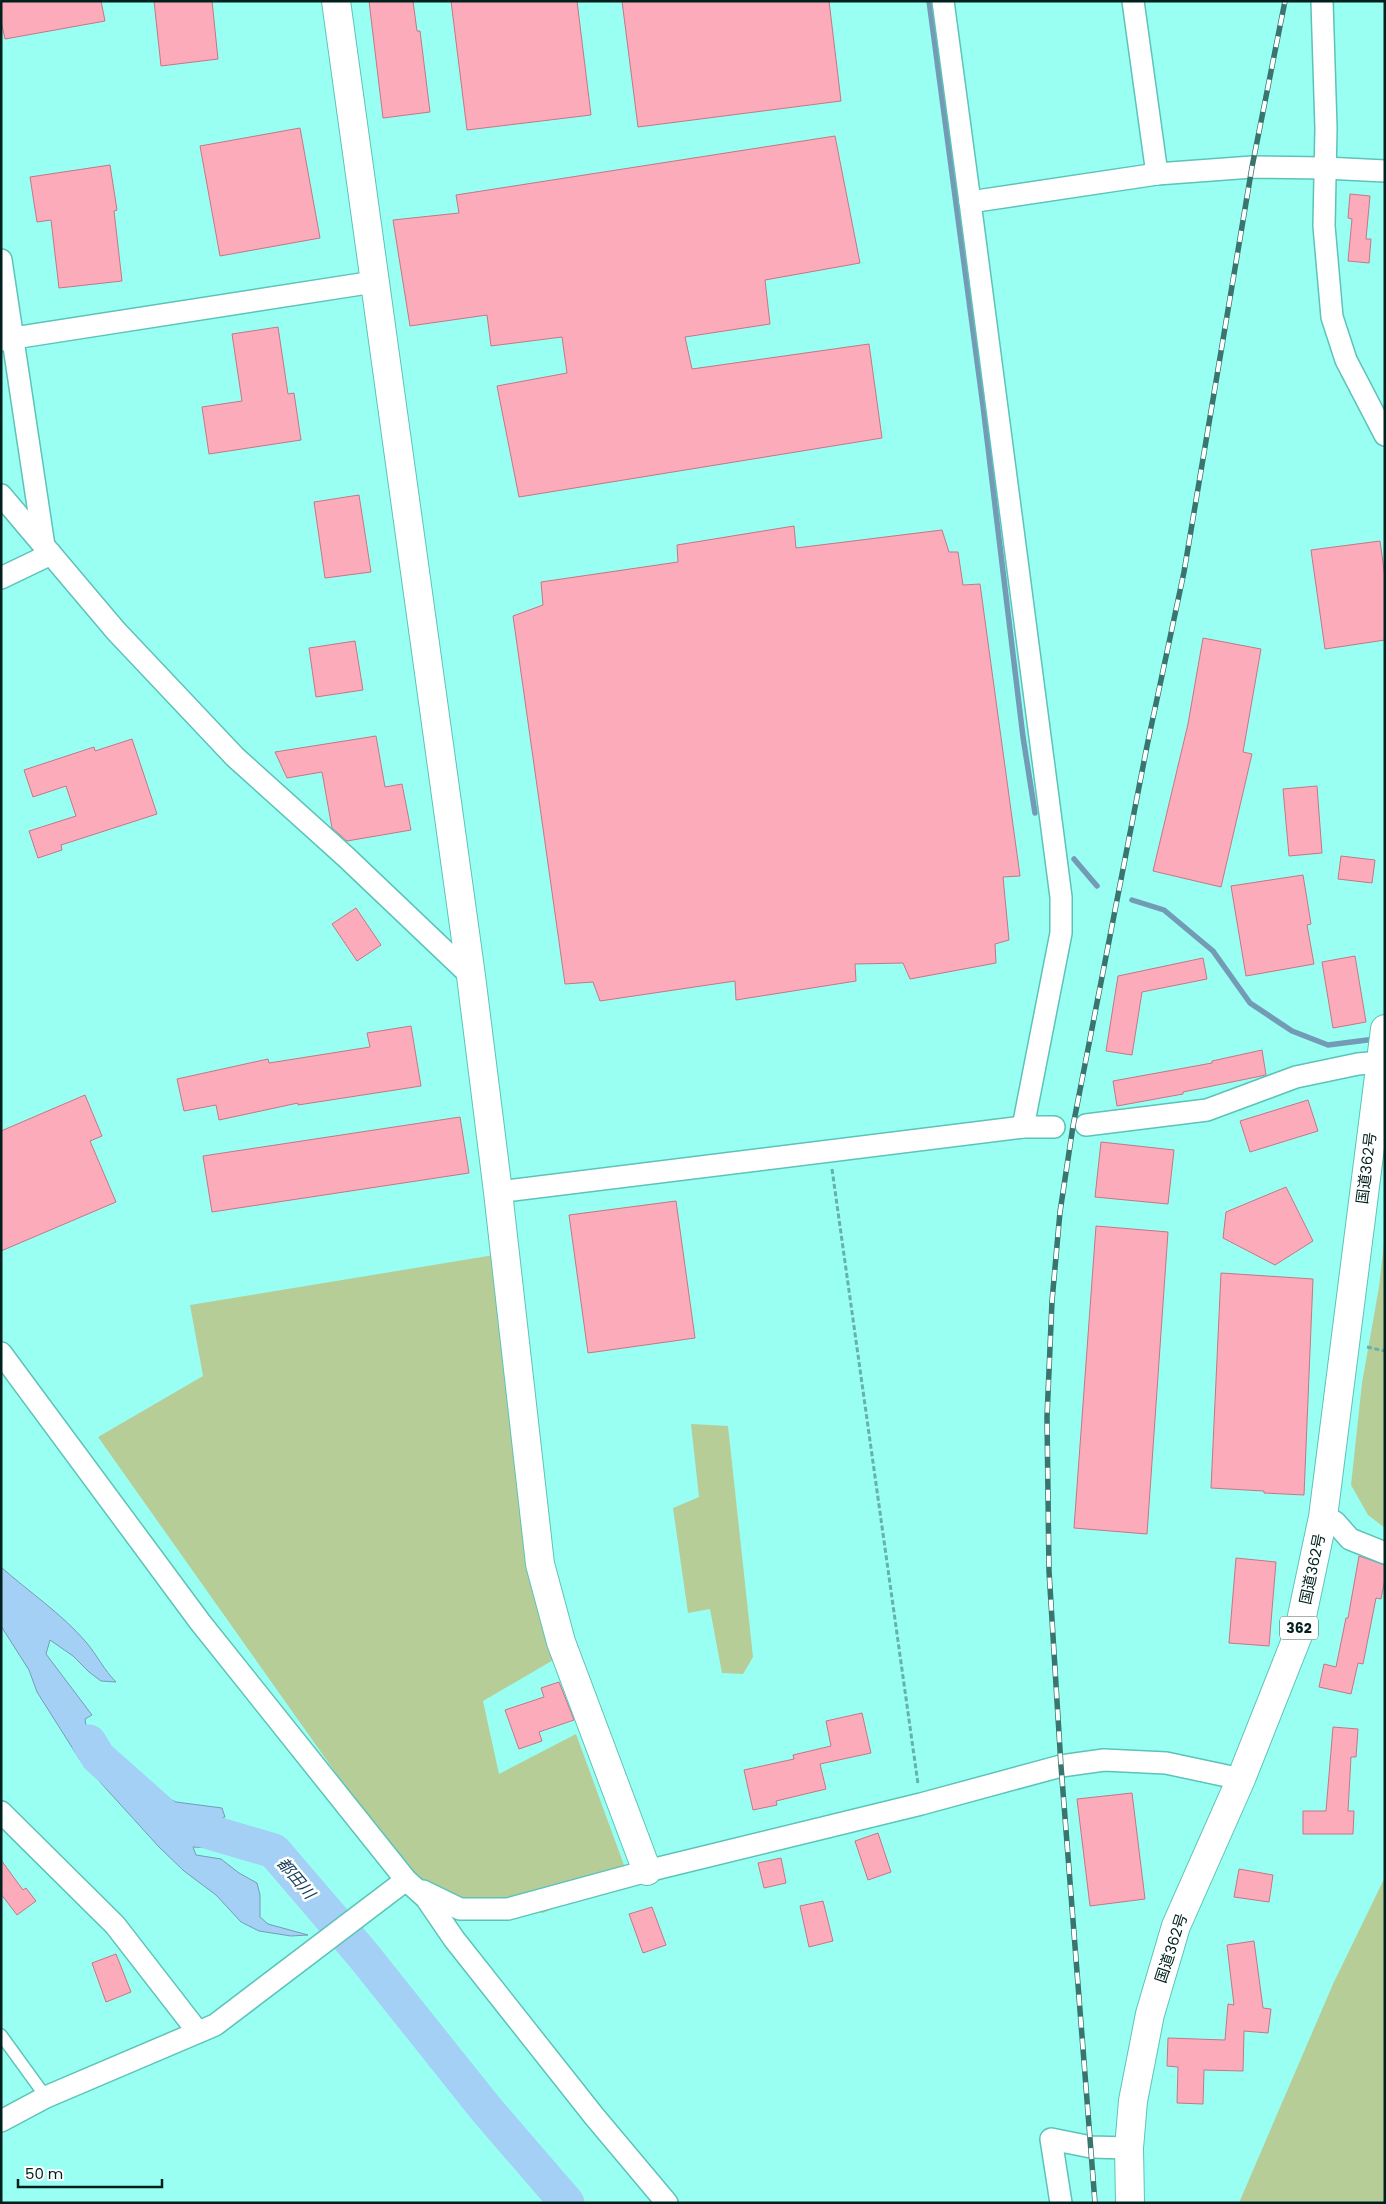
<svg xmlns="http://www.w3.org/2000/svg" width="1386" height="2204" viewBox="0 0 1386 2204" font-family="Poppins,'Noto Sans JP',sans-serif">
  <rect width="100%" height="100%" fill="#99fff3"/>
  <g fill="#b7cd97">
    <path d="M1385,1234v294l-17,-13 -17,-30 11,-102 17,-96z"/>
    <path d="M494,1255l61,404 -72,42 16,73 77,-40 52,142 -85,37 -71,-11 -57,-17 -317,-448 105,-61 -13,-71z"/>
    <path d="M691,1424l37,2 25,231 -10,17 -21,-1 -12,-64 -22,4 -15,-105 26,-11z"/>
    <path d="M1385,1877v326h-146l94,-219z"/>
  </g>
  <path fill="#a5d0f6" stroke="#749bb5" d="M1,1567c28,25 60,46 85,75 11,13 18,28 30,40l-15,-1 -12,-9 -16,-16 -23,-16 -4,14 46,61 -7,4c3,31 35,58 54,80l2,-14 35,17 46,6 3,9 -5,2 -33,-2 16,24 10,7 -20,-1 3,8 25,4 18,14 18,10 3,12v22l8,7 40,11 -17,1 -32,-5 -18,-9 -25,-27 -32,-24 -25,-24 -79,-87 -43,-68 -8,-22 -28,-44z"/>
  <g fill="none" stroke-linecap="round" stroke-linejoin="round">
    <g stroke="#749bb5" stroke-width="5.5">
      <path d="M929,1l54,405 40,331 12,76"/>
      <path d="M1074,859l23,27"/>
      <path d="M1132,900l32,10 49,41 37,52 42,28 36,14 47,-6"/>
    </g>
    <path stroke="#a5d0f6" stroke-width="35" d="M89,1742l9,15 71,63 105,31 89,104 123,154 81,94"/>
  </g>
  <g fill="#fcabbb" stroke="#c37787">
    <path d="M1,1h100l4,20 -100,18 -4,-18z"/>
    <path d="M154,1h58l6,58 -57,7z"/>
    <path d="M369,1h44l4,30h3l10,81 -47,6z"/>
    <path d="M451,1h126l14,114 -124,15z"/>
    <path d="M622,1h207l12,100 -203,26z"/>
    <path d="M300,128l20,110 -100,18 -20,-110z"/>
    <path d="M835,136l25,127 -95,17 5,44 -85,13 7,32 177,-25 13,94 -363,59 -22,-111 70,-13 -5,-36 -71,9 -4,-31 -77,11 -17,-106 66,-7 -3,-18z"/>
    <path d="M110,165l7,45 -3,1 8,70 -63,7 -8,-68 -14,2 -7,-45z"/>
    <path d="M1350,194l20,2 -4,43h5l-2,24 -21,-2 4,-42 -4,-1z"/>
    <path d="M278,327l10,67 6,-1 7,47 -92,14 -7,-47 40,-6 -10,-67z"/>
    <path d="M359,495l12,77 -46,6 -11,-76z"/>
    <path d="M794,526l2,22 146,-18 7,22h9l5,33 17,-1 40,292 -17,1 6,63 -14,4 1,19 -86,16 -7,-16 -48,1 1,17 -120,19 -1,-19 -135,20 -7,-19 -28,2 -52,-368 30,-11 -2,-23 137,-20 -1,-17z"/>
    <path d="M1380,541l5,36v63l-60,9 -14,-99z"/>
    <path d="M1203,638l58,11 -18,103 9,2 -31,133 -68,-16 35,-147z"/>
    <path d="M355,641l8,49 -47,7 -7,-49z"/>
    <path d="M376,736l9,51 17,-3 9,46 -64,11 -15,-13 -10,-56 -35,6 -12,-26z"/>
    <path d="M132,739l25,75 -96,31 1,5 -24,8 -9,-27 47,-15 -10,-30 -33,11 -9,-27 70,-23 1,4z"/>
    <path d="M1317,786l5,67 -33,3 -6,-67z"/>
    <path d="M1341,856l34,4 -3,23 -34,-4z"/>
    <path d="M1303,875l8,49 -4,1 7,39 -68,12 -15,-90z"/>
    <path d="M356,908l25,37 -24,16 -25,-37z"/>
    <path d="M1355,956l11,66 -33,6 -11,-66z"/>
    <path d="M1203,958l4,21 -65,13 -10,63 -26,-4 12,-75z"/>
    <path d="M411,1026l10,60 -123,19v-2l-79,17 -3,-15 -32,6 -7,-32 91,-20 1,4 101,-16 -3,-14z"/>
    <path d="M1262,1050l4,25 -83,17v2l-66,12 -4,-25 99,-18v-2z"/>
    <path d="M85,1095l17,41 -12,5 26,61 -115,49v-120z"/>
    <path d="M1308,1100l10,31 -68,21 -10,-31z"/>
    <path d="M460,1117l9,56 -257,39 -9,-56z"/>
    <path d="M1101,1142l73,8 -6,54 -73,-7z"/>
    <path d="M1286,1187l27,54 -38,24 -52,-27 3,-26z"/>
    <path d="M676,1201l19,137 -107,15 -19,-138z"/>
    <path d="M1096,1226l72,6 -21,302 -73,-6z"/>
    <path d="M1221,1273l92,6 -9,216 -40,-2v-2l-53,-3z"/>
    <path d="M1359,1556l26,9v14l-4,20 -5,-1 -13,66 -5,-1 -7,31 -32,-7 5,-23 12,3 10,-49h2z"/>
    <path d="M1236,1558l40,4 -7,84 -40,-3z"/>
    <path d="M559,1682l15,38 -35,12 3,9 -23,8 -14,-39 39,-13 -3,-9z"/>
    <path d="M862,1713l9,40 -51,11 6,25 -50,12 1,4 -24,5 -9,-40 50,-11 -1,-4 38,-9 -5,-25z"/>
    <path d="M1333,1727l25,2 -2,28h-5l-3,54h6l-1,23h-50v-23h23z"/>
    <path d="M1132,1793l13,106 -55,7 -13,-107z"/>
    <path d="M878,1833l13,39 -23,8 -13,-39z"/>
    <path d="M781,1858l5,25 -22,5 -6,-25z"/>
    <path d="M1,1860l22,30 3,-2 10,13 -19,14 -16,-21z"/>
    <path d="M1239,1869l34,6 -4,27 -35,-5z"/>
    <path d="M823,1901l10,40 -24,6 -9,-41z"/>
    <path d="M652,1907l14,38 -23,8 -14,-39z"/>
    <path d="M1254,1941l9,67 8,1 -3,24 -24,-2 -1,40 -39,-1 -1,34 -26,-1 1,-36 -11,-1 1,-28 57,2 3,-36 6,1 -7,-60z"/>
    <path d="M116,1954l15,38 -25,10 -14,-39z"/>
  </g>
  <g fill="none" stroke-linecap="round" stroke-linejoin="round">
    <defs>
      <path id="lane" d="M1,2035l45,62"/>
      <g id="street">
        <path d="M943,1l27,201"/>
        <path d="M1133,1l24,173 95,-7 73,1 60,3"/>
        <path d="M1322,1l4,127 -2,98 8,91 14,43 39,75"/>
        <path d="M1,260l43,286"/>
        <path d="M1,340l373,-58"/>
        <path d="M1,495l115,136 119,126 111,100 125,119"/>
        <path d="M1,578l50,-24"/>
        <path d="M1086,1125l121,-15 89,-33 62,-13 23,-2"/>
        <path d="M1023,1127l38,-194v-36l-91,-695 187,-28"/>
        <path d="M498,1192l525,-65h31"/>
        <path d="M1,1353l199,269 206,258 20,18 28,41 140,177 73,87"/>
        <path d="M1323,1517l12,5 15,17 35,14"/>
        <path d="M1,1812l114,113 83,107"/>
        <path d="M423,1891l37,18h48l139,-38 274,-67 140,-38 43,-6 62,3 75,16"/>
        <path d="M1,2121l45,-24 169,-72 191,-145"/>
        <path d="M1061,2203l-10,-64 40,8 38,1"/>
      </g>
      <path id="secondary" d="M336,1l135,975 27,216 42,372 21,78 86,229"/>
      <path id="highway" d="M1130,2203l-1,-55 4,-47 17,-87 26,-88 65,-147 57,-144 25,-118 62,-488"/>
    </defs>
    <use href="#lane" stroke="#5dc3b8" stroke-width="14"/>
    <use href="#street" stroke="#5dc3b8" stroke-width="24"/>
    <use href="#secondary" stroke="#5dc3b8" stroke-width="30"/>
    <use href="#highway" stroke="#5dc3b8" stroke-width="30"/>
    <g stroke="#64b2a9" stroke-width="3" stroke-dasharray="5 2.5" stroke-linecap="butt">
      <path d="M832,1169l86,615"/>
      <path d="M1367,1347l18,4"/>
    </g>
    <use href="#lane" stroke="#fff" stroke-width="11"/>
    <use href="#street" stroke="#fff" stroke-width="21"/>
    <use href="#secondary" stroke="#fff" stroke-width="28"/>
    <use href="#highway" stroke="#fff" stroke-width="28"/>
    <defs>
      <path id="rail" d="M1095,2203l-34,-437 -12,-195 -2,-154 5,-116 8,-89 13,-86 74,-380 37,-174 68,-405 33,-166"/>
    </defs>
    <use href="#rail" stroke="#3a746e" stroke-width="5.5"/>
    <use href="#rail" stroke="#fff" stroke-width="4" stroke-dasharray="11" stroke-linecap="butt"/>
  </g>
  <g text-anchor="middle" dominant-baseline="central" stroke-width="5" stroke-linejoin="round" paint-order="stroke">
    <rect fill="#fff" stroke="#4c6361" stroke-width="1" x="1280" y="1616.5" width="38" height="23" rx="4"/>
    <g font-size="14" font-weight="bold" fill="#00201d">
      <text x="1299" y="1628">362</text>
    </g>
    <g font-size="15" fill="#00201d" stroke="#fff">
      <text transform="translate(1366 1168) rotate(-83)">国道362号</text>
      <text transform="translate(1312 1569) rotate(-78)">国道362号</text>
      <text transform="translate(1171 1948) rotate(-72)">国道362号</text>
    </g>
    <g font-size="16" font-style="italic" fill="#133b5a" stroke="#fff">
      <text transform="translate(296 1878) rotate(50)">都田川</text>
    </g>
  </g>
  <rect width="1386" height="2204" fill="none" stroke="#00201d" stroke-width="5"/>
  <path d="M18 2179v8h144v-8" fill="none" stroke="#00201d" stroke-width="2.5"/>
  <text x="25" y="2179" font-size="15" fill="#00201d" stroke="#ffffff" stroke-width="4" paint-order="stroke">50 m</text>
</svg>
